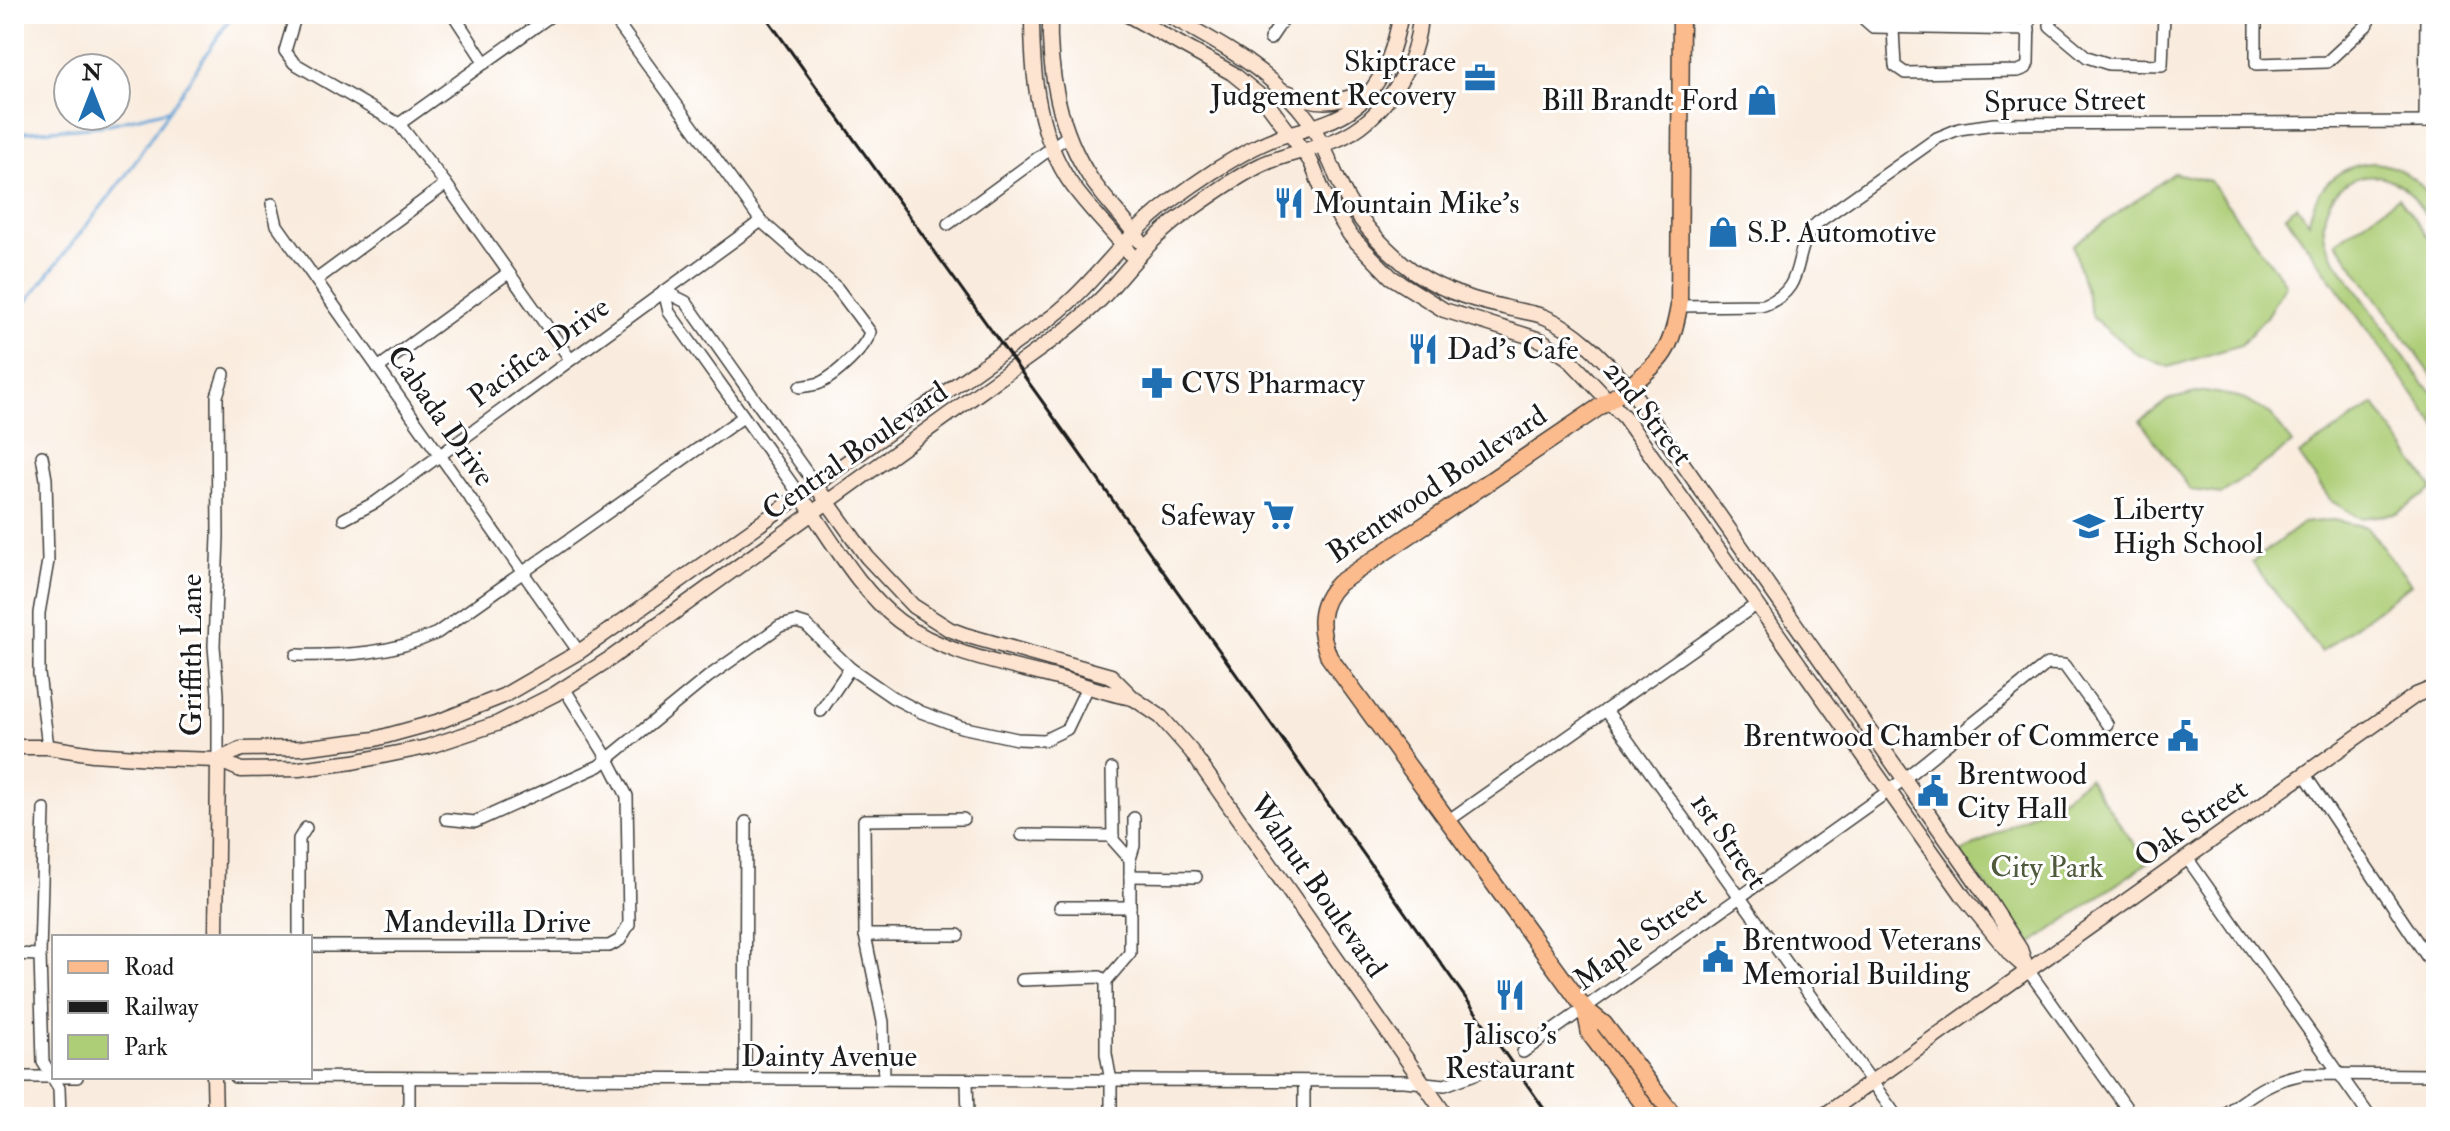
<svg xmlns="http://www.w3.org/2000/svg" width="2450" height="1131" viewBox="0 0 2450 1131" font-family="'IM FELL Double Pica',serif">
  <rect width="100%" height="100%" fill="#fff"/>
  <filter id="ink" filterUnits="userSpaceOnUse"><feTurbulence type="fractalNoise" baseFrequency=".0125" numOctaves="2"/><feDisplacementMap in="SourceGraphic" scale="16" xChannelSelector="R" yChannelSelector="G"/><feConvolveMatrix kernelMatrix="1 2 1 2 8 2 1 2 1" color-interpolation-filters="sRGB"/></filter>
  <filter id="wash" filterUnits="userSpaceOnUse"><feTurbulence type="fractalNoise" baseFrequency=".006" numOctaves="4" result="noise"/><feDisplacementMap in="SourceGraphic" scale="32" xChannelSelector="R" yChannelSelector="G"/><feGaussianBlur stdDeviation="1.8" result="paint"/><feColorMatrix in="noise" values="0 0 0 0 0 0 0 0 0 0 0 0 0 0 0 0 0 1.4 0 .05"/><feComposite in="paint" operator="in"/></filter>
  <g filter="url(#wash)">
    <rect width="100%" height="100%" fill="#f9ecde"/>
    <g fill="#adce77" stroke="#64754a" stroke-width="2">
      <path d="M2373,163c26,2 49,17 61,41 4,7 2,18 2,26 -12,-16 -23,-39 -41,-48 -47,-25 -90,29 -63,73l91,128 13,12v31l-151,-211 12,-9 12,16c5,-34 29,-57 64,-59z"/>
      <path d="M2174,173l36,8 76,103 -20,33 -25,28 -72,22 -31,-12 -45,-37 -20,-73z"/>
      <path d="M2399,197l37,52v132l-100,-139z"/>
      <path d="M2204,391l35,6 32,17 21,30 -71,50 -30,-4 -51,-69 28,-21z"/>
      <path d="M2374,404l59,85 -37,25 -36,4 -29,-17 -32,-46z"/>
      <path d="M2333,520l34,7 44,57 -90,68 -69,-90 51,-39z"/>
      <path d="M2088,778l59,85 -116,81 -71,-91 104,-56z"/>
    </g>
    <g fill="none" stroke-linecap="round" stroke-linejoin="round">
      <g stroke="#63a2d5" stroke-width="3">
        <path d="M14,133l87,-7 67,-16"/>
        <path d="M14,318l112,-143 107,-161"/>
      </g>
    </g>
  </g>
  <g filter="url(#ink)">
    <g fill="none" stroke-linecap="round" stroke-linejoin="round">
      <defs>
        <g id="street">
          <path d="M296,14l-11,37 9,12 105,61 47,60 124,175"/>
          <path d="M453,14l32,49"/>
          <path d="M611,14l150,207 76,67 33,44c-4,16 -35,44 -50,51 -6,2 -14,3 -20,4"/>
          <path d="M1863,14l2,6 8,7 156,3"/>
          <path d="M2050,14v12l37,31 22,7 53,1 2,-51"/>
          <path d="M2256,14v50l71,-2 41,-38v-10"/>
          <path d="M1893,29l2,37 10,7 113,-2 8,-3 2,-5 1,-49"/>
          <path d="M1270,39l17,-25"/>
          <path d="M2425,122l1,-108"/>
          <path d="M399,124l154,-110"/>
          <path d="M272,204l5,21 302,427"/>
          <path d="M948,224l121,-89"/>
          <path d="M316,280l130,-96"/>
          <path d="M664,291l22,11 128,181"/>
          <path d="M664,291l5,21 130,182"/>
          <path d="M1679,306l85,-1c46,-17 25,-54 53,-82l120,-85 22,-9 35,-5 442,-2"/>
          <path d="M378,368l130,-95"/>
          <path d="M42,456l4,23 2,82 -9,52v61l9,73"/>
          <path d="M344,519l32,-17 385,-281"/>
          <path d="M296,655c48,1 96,-1 141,-22l306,-216"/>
          <path d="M1606,710l291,407"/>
          <path d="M821,711l29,-43"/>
          <path d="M218,760v-66l-4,-48 4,-110 -1,-140 7,-22"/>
          <path d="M2305,775l131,195"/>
          <path d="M44,809l-4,146 3,107 16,26 1,29"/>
          <path d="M446,819l29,3 124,-56 109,-89 72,-51 16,-4 10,3 44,43 42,29 29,15 40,15 56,12 27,1 23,-11 20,-42"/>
          <path d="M1449,820l308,-216"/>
          <path d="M1022,835l91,1"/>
          <path d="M2187,858l183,259"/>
          <path d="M1130,859l4,-13v-28"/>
          <path d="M1130,876l66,1"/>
          <path d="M1060,907h70"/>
          <path d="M865,935h93"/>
          <path d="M299,937v-98l7,-11"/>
          <path d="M310,946h299l11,-6 9,-16 -2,-128 -19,-37 -44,-71"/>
          <path d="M14,954l26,1"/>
          <path d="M2028,970l105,147"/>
          <path d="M1022,980l78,-3 6,4"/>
          <path d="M1523,1052l367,-262 157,-126 17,1 43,59"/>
          <path d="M14,1077h63"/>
          <path d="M235,1077l1169,4 41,4 49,-18"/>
          <path d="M745,1079l1,-257"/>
          <path d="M884,1079l-1,-57 -18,-87 -1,-115 99,-1"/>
          <path d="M967,1080l1,37"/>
          <path d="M1304,1082v35"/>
          <path d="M409,1117v-38"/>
          <path d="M1111,1117v-36l-5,-27v-73l24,-28v-94l-17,-19 -1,-71"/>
          <path d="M2220,1117c31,-21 45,-36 84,-43l132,1"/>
        </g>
        <g id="secondary">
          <path d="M1032,14c0,57 4,112 34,162 17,28 44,51 63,77"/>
          <path d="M1050,14c-2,56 9,117 41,165 15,22 34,40 49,62"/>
          <path d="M1126,14l106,59 32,26 47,63 12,30 27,43 41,42 53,33 97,30 27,18 57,60 339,479 47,58 17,15"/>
          <path d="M1166,14c51,28 105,56 141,104 18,25 26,55 41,82 13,23 35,46 56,64 29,24 64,35 100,43 13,4 29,5 41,10 34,14 60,44 84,70l351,500 40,62 6,18"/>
          <path d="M1287,92c29,13 47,12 76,1"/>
          <path d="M814,483l53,74 46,49 36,23 16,6 146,41 22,22 28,19 30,34 256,366"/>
          <path d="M807,505c27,39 54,87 92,116 47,35 108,43 162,58 24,6 46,15 71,19"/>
          <path d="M14,747h34l45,7 59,4 66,2 23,10 58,-1 54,-7 74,-15 69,-23 59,-30 56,-36 451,-325c17,-14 35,-28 49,-45 22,-25 41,-50 68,-70 26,-18 53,-39 82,-53 24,-11 51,-15 75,-25 48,-20 82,-75 84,-126"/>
          <path d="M218,760l23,-11 60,-1 74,-9 65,-18 63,-25 76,-44 473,-335c36,-28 61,-65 94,-95 21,-19 45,-36 68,-51 21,-13 42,-26 65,-34 32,-10 63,-15 87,-40 21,-24 29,-53 35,-83"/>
          <path d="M216,937l2,-177"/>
          <path d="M214,1077l1,40"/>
          <path d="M1822,1117l594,-422 20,-8"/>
        </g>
        <g id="primary">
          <path d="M1585,1009l5,25 63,83"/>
          <path d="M1675,1117l-71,-93 -19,-15 -256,-352c-11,-28 -12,-52 10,-74l290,-196c34,-29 42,-35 50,-81l2,-292"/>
        </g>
      </defs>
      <use href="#street" stroke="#3d3b39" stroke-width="14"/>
      <use href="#secondary" stroke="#3d3b39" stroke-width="17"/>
      <use href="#primary" stroke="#3d3b39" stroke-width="19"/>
      <use href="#street" stroke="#fff" stroke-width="11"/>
      <use href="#secondary" stroke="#fde4d1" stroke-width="14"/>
      <use href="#primary" stroke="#fbbb8d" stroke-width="16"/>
      <path stroke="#1c1c1c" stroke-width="3" d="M764,14l311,433 475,670"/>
    </g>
  </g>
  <defs>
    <symbol id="office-bare" viewBox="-9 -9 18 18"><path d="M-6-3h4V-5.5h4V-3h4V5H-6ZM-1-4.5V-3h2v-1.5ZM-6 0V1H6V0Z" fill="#1f6fb2" stroke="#fff" stroke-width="2.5" paint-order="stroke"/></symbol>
    <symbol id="shop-bare" viewBox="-9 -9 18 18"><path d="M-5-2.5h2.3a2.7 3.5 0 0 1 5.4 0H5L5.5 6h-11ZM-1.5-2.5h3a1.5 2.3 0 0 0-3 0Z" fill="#1f6fb2" stroke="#fff" stroke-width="2.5" paint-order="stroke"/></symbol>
    <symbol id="restaurant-bare" viewBox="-9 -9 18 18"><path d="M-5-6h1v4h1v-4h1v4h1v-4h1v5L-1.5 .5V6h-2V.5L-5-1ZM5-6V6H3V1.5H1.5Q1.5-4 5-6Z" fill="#1f6fb2" stroke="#fff" stroke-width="2.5" paint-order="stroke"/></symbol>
    <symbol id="pharmacy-bare" viewBox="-9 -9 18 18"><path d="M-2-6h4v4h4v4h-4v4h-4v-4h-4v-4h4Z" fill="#1f6fb2" stroke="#fff" stroke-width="2.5" paint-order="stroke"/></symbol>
    <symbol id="supermarket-bare" viewBox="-9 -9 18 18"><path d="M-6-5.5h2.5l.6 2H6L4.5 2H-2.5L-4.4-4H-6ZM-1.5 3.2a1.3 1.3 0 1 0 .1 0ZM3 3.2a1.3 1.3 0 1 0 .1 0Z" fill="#1f6fb2" stroke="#fff" stroke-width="2.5" paint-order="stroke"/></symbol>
    <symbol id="school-bare" viewBox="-9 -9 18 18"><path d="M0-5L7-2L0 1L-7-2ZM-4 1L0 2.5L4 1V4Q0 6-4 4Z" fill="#1f6fb2" stroke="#fff" stroke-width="2.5" paint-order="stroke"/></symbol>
    <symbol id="civic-bare" viewBox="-9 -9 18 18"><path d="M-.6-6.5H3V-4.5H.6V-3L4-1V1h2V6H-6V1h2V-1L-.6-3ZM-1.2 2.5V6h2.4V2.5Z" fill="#1f6fb2" stroke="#fff" stroke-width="2.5" paint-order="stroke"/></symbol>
  </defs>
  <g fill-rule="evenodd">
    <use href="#office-bare" x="1458" y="56" width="44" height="44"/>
    <use href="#shop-bare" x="1740" y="78" width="44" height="44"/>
    <use href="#restaurant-bare" x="1267" y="181" width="44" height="44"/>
    <use href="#shop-bare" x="1701" y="210" width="44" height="44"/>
    <use href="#restaurant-bare" x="1401" y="327" width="44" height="44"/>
    <use href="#pharmacy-bare" x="1135" y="361" width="44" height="44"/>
    <use href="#supermarket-bare" x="1257" y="493" width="44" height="44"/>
    <use href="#school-bare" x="2067" y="504" width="44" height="44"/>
    <use href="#civic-bare" x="2161" y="714" width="44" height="44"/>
    <use href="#civic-bare" x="1911" y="769" width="44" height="44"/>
    <use href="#civic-bare" x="1696" y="935" width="44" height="44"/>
    <use href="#restaurant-bare" x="1488" y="973" width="44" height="44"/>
  </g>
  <g text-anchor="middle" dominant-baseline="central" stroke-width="6" stroke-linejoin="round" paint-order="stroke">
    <g font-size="30" fill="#1c1c1c" stroke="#fff" text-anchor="start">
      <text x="1456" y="61" text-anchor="end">Skiptrace<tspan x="1456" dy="34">Judgement Recovery</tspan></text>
      <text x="1738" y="100" text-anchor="end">Bill Brandt Ford</text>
      <text x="1313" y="203">Mountain Mike's</text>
      <text x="1747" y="232">S.P. Automotive</text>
      <text x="1447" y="349">Dad's Cafe</text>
      <text x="1181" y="383">CVS Pharmacy</text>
      <text x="2113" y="509">Liberty<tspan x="2113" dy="34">High School</tspan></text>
      <text x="1255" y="515" text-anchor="end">Safeway</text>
      <text x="2159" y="736" text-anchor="end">Brentwood Chamber of Commerce</text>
      <text x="1957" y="774">Brentwood<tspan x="1957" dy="34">City Hall</tspan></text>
      <text x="1742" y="940">Brentwood Veterans<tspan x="1742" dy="34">Memorial Building</tspan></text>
      <text x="1510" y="1034" text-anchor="middle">Jalisco's<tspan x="1510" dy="34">Restaurant</tspan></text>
    </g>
    <g font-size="30" fill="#1c1c1c" stroke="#fff">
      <text transform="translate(2065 101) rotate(-1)">Spruce Street</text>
      <text transform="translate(539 352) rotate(-36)">Pacifica Drive</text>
      <text transform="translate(1648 413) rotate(52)">2nd Street</text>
      <text transform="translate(441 416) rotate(55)">Cabada Drive</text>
      <text transform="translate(855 451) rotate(-35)">Central Boulevard</text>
      <text transform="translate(1437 484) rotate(-34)">Brentwood Boulevard</text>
      <text transform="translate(191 655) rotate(-90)">Griffith Lane</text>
      <text transform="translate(2191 823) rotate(-35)">Oak Street</text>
      <text transform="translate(1729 841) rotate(55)">1st Street</text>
      <text transform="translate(1318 886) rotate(55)">Walnut Boulevard</text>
      <text x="487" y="922">Mandevilla Drive</text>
      <text transform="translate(1640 938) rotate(-36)">Maple Street</text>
      <text x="829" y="1056">Dainty Avenue</text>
    </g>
    <g font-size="30" fill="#4f5a3c" stroke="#fff">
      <text x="2047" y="867">City Park</text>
    </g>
  </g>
  <rect width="2450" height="1131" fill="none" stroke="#fff" stroke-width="48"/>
  <rect x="52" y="935" width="260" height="144" fill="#ffffff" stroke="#a4a4a4" stroke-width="2"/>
  <rect x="68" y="961" width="40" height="12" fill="#fbbb8d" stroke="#a4a4a4" stroke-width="2"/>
  <text x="124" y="975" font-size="24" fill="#1c1c1c">Road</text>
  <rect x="68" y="1001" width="40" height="12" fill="#1c1c1c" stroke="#a4a4a4" stroke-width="2"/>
  <text x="124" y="1015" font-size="24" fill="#1c1c1c">Railway</text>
  <rect x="68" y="1035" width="40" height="24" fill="#adce77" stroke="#a4a4a4" stroke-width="2"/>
  <text x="124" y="1055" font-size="24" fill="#1c1c1c">Park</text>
  <g transform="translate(92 92)"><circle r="38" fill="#ffffff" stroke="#a4a4a4" stroke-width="2"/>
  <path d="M0-6L14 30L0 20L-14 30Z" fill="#1f6fb2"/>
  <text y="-12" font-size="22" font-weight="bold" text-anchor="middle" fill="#1c1c1c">N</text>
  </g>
</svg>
